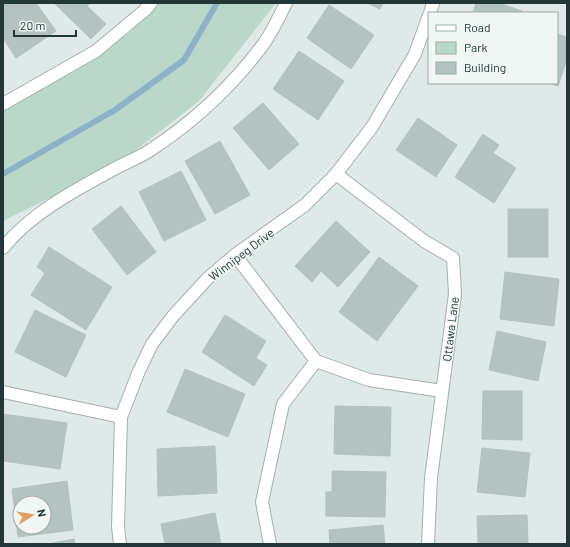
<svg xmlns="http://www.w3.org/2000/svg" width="570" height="547" viewBox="0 0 570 547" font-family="Barlow,sans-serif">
  <rect width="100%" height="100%" fill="#dfe9e7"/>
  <path fill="#bad8c9" d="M155,3h121l-77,98 -82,64 -112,55 -2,4v-116l128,-76z"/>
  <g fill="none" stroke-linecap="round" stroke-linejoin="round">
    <path stroke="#8db2c8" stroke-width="6" d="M3,174l112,-64 69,-50 33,-57"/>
  </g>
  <g fill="#b5c3c0" stroke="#b3c1be" fill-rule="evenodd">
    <path d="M3,3h33l20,28 -40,27 -13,-20z"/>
    <path d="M54,3h36l-3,3 19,18 -15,15z"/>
    <path d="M367,3h16l-3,6z"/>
    <path d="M476,3h23l23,8 -1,2h-48z"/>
    <path d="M329,5l45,30 -23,34 -44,-31z"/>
    <path d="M557,34l10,3v22l-9,27 -9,-3h8z"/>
    <path d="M299,51l45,30 -26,39 -45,-31z"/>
    <path d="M263,103l36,41 -30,26 -36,-42z"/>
    <path d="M418,118l39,27 -21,32 -40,-27z"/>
    <path d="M483,134l16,11 -6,8 23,15 -22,35 -39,-26z"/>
    <path d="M220,141l30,54 -35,19 -30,-53z"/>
    <path d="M181,171l25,49 -42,21 -25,-49z"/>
    <path d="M121,206l35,46 -29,23 -35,-46z"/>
    <rect x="508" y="209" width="40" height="48"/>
    <path d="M336,221l34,31 -32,35 -17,-16 -9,11 -17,-16z"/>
    <path d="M49,247l63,40 -26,43 -55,-35 14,-22 -8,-6z"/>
    <path d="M379,257l39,29 -41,55 -38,-29z"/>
    <path d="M505,272l54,7 -5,47 -54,-7z"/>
    <path d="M35,310l51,25 -20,42 -51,-25z"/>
    <path d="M225,315l41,26 -10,17 11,7 -13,21 -52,-34z"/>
    <path d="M497,331l49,11 -8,39 -49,-11z"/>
    <path d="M185,369l60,25 -17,43 -61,-25z"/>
    <path d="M483,391h39v49l-40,-1z"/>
    <path d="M335,406l56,1 -1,49 -56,-2z"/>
    <path d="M3,414l64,9 -7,46 -57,-8z"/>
    <path d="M215,446l2,47 -59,3 -1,-47z"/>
    <path d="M482,448l48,5 -5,44 -48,-5z"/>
    <path d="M332,471l54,1 -1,45 -59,-1v-24h6z"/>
    <path d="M67,481l6,49 -55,7 -6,-48zM20,503h24v24h-24z"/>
    <path d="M215,513l6,31h-56l-4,-20z"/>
    <path d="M527,515l1,29h-50l-1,-28z"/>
    <path d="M383,525l2,19h-55l-1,-14z"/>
    <path d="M74,539l1,5h-27z"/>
  </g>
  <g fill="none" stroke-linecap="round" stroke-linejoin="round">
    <defs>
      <g id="minor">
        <path d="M430,13l3,-10"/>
        <path d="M3,104l93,-53 49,-41 6,-7"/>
        <path d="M336,174l88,67 29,17 2,36 -24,184 -3,66"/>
        <path d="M3,248c27,-34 72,-58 111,-79 11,-6 24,-11 35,-18 43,-28 83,-65 113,-105 10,-13 17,-29 24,-43"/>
        <path d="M235,255l81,106"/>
        <path d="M3,392l118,25"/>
        <path d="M120,544l-2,-17 3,-110 18,-46 13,-27 21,-28 35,-38 27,-23 70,-50 31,-31 36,-47 43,-73 14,-39"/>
        <path d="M270,544l-8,-42 21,-98 33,-43 53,19 73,11"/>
      </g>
    </defs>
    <use href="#minor" stroke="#a3b0ae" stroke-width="14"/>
    <use href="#minor" stroke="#fff" stroke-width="12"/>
  </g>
  <g text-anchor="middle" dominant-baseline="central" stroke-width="3" stroke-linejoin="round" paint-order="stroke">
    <g font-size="12" fill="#223736" stroke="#eff6f4">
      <text transform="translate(241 254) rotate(-37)">Winnipeg Drive</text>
      <text transform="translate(450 329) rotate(-83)">Ottawa Lane</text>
    </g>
  </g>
  <rect width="570" height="547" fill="none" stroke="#223736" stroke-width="8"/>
  <rect x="428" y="12" width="130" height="72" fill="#eff6f4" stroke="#9daaa8"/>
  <rect x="436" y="25" width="20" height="6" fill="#ffffff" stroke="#9daaa8"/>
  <text x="464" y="32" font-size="12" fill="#223736">Road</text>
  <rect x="436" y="42" width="20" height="12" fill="#bad8c9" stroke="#9daaa8"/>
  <text x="464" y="52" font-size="12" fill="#223736">Park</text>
  <rect x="436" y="62" width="20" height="12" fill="#b5c3c0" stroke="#9daaa8"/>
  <text x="464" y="72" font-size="12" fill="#223736">Building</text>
  <g transform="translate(32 515) rotate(78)"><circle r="19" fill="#eff6f4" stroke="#9daaa8"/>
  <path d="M0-3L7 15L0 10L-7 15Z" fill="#e29e64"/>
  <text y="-6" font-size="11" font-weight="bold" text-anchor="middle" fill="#223736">N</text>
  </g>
  <path d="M14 30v6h62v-6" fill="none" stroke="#223736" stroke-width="2"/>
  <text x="20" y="30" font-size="12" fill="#223736" stroke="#eff6f4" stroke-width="3" paint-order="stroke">20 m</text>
</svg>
